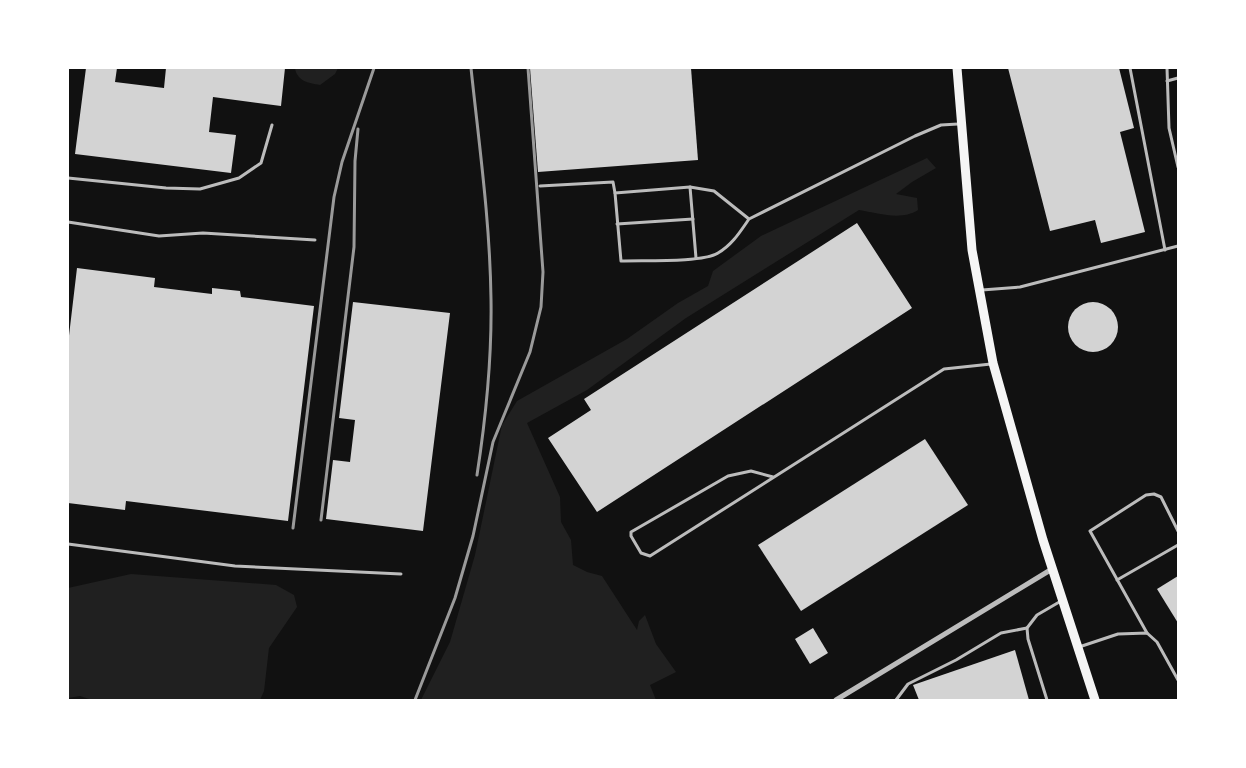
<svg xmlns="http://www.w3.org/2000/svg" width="1246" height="768" viewBox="0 0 1246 768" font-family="Merriweather,serif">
  <rect width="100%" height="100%" fill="#111"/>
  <g fill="#202020">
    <path d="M295,68h43l-3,6 -15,11c-12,-2 -23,-4 -25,-17z"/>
    <path d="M927,158l9,10 -24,14 -16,12 21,4 1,12c-17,11 -40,3 -59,0l-173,108 -99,72 -60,33 33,74 1,25 10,18 2,25 14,7 15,4 35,54 2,-9 6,-6 11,29 20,28 -26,13 6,15h-235l29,-58 25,-87 27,-130 15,-24 110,-62 51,-36 30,-17 5,-15 48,-35z"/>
    <path d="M131,574l145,11 18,10 3,12 -28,41 -5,43 -4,9h-168l-12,-4 -12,2v-110z"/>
  </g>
  <g fill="#d3d3d3">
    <path d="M86,68h31l-2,14 49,6 2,-20h119l-4,38 -68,-9 -4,35 27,3 -5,38 -156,-19z"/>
    <path d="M530,68h161l7,92 -160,12z"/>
    <path d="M1008,68h111l15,60 -14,4 25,100 -44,11 -6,-23 -45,11z"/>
    <path d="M857,223l55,85 -315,204 -49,-74 43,-28 -7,-11z"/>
    <path d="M77,268l78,10 -1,9 58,7v-6l28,3 1,6 73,9 -26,215 -162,-20 -1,9 -57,-7v-159z"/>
    <circle cx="1093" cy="327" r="25"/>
    <path d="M353,302l97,11 -27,218 -97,-12 7,-59 17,2 5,-42 -16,-2z"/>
    <path d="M925,439l43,66 -167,106 -43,-66z"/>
    <path d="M1178,576v47l-21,-34z"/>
    <path d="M813,628l15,25 -18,11 -15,-25z"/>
    <path d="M1015,650l14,50h-110l-6,-15z"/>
  </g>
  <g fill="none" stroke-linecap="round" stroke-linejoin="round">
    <g stroke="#bcbcbc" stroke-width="3">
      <path d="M1130,68l35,182"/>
      <path d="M1167,68l2,60 9,39"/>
      <path d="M1167,81l11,-3"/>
      <path d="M68,178l98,10 34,1 39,-11 22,-15 11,-38"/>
      <path d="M540,186l73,-4 2,11"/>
      <path d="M690,187l6,71"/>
      <path d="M749,219l-35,-28 -24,-4 -75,6 6,68c21,-1 81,2 97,-8 14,-8 22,-21 31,-34l166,-83 26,-11 17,-1"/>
      <path d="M68,222l91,14 44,-3 112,7"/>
      <path d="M617,224l76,-5"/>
      <path d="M982,290l38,-3 158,-41"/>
      <path d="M773,477l-22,-6 -23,5 -97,56v4l10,17 9,3 294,-187 47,-5"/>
      <path d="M68,544l167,22 166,8"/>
      <path d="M1117,580l61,-35"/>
      <path d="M1147,633l-57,-102 56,-36 8,-1 7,3 17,34"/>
      <path d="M1079,647l39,-13 29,-1 10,9 21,38"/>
      <path d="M896,700l12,-16 48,-24 45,-27 26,-5"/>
      <path d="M1047,700l-19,-61 -1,-11 10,-13 24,-14"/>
    </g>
    <path stroke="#bcbcbc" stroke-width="5" d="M836,700l216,-131"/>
    <path stroke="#f5f5f5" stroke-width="9" d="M957,68l15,182 21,113 50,177 52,160"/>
    <g stroke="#9a9a9a" stroke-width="3">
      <path d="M471,68c8,76 19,153 20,231 1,59 -5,118 -14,176"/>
      <path d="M321,520l33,-273 1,-86 3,-32"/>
      <path d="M293,528l41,-331 8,-35 32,-94"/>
      <path d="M415,700l40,-102 18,-62 20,-94 37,-90 11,-45 2,-35 -15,-204"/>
    </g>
  </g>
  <rect width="1246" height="768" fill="none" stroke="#ffffff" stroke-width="138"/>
</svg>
